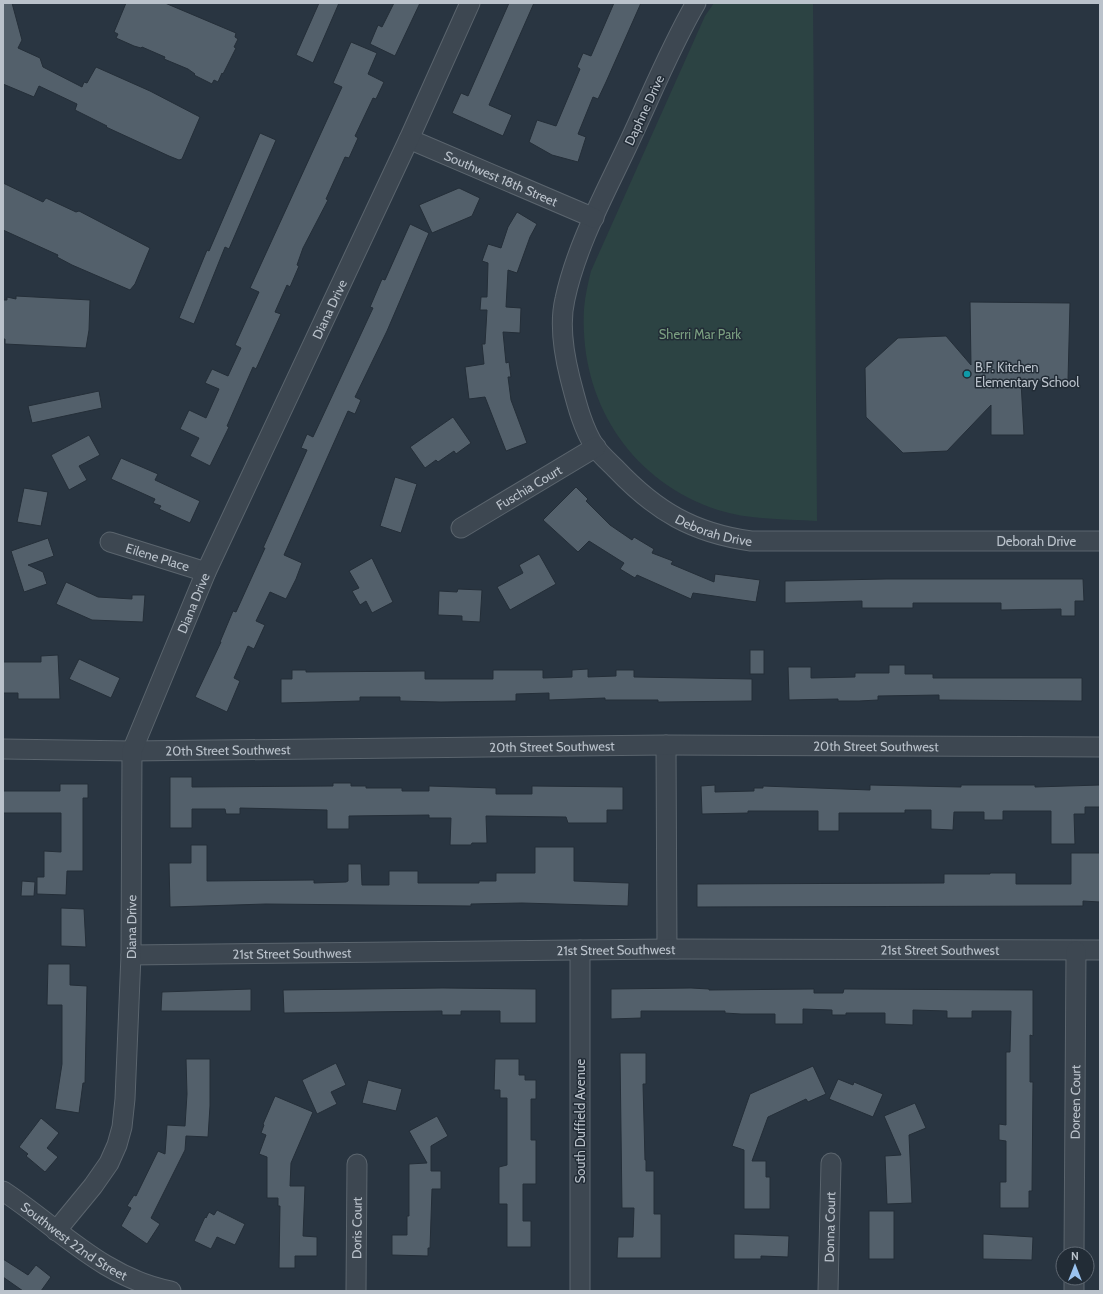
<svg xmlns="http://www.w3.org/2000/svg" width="1103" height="1294" viewBox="0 0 1103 1294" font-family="Cabin,sans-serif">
  <rect width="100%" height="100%" fill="#293541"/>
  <path fill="#2c4343" d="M714,3h99l4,518c-32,-2 -68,-1 -99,-11 -88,-29 -139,-109 -134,-201 1,-13 4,-26 7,-38l114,-255z"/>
  <g fill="#53606b" stroke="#242e38">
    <path d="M3,3h9l10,37 -4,8 22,10 3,9 39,20 2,-5 3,1 9,-16 54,24 50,26 -18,42 -3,1 -10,-4 -63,-29 1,-1 -32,-16 2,-6 -38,-18 -5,11 -31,-13z"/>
    <path d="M126,3h39l71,30 -1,4 3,2 -4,8 2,1 -13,26 -1,-1 -4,9 -4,-2 -2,4 -18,-9 1,-1 -7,-5 -24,-10 1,-2 -23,-10 -1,1 -7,-2 -18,-8 2,-4 -4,-2z"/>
    <path d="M319,3h20l-26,60 -17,-8z"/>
    <path d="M394,3h26l-25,53 -25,-12 8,-19 4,2z"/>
    <path d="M509,3h25l-45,102 23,10 -9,21 -51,-23 9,-20 7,3z"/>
    <path d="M614,3h27l-35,79 -8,17 -5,-2 -15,37 8,3 -8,25 -26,-7 -23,-13 8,-22 19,6 24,-57 -3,-2 6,-14 8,3z"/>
    <path d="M351,42l26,11 -9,21 16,8 -8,17 -3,-1 -18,38 3,2 -9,20 -4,-1 -19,42 2,1 -25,48 -6,17 2,1 -9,21 -3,-2 -12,27 6,2 -25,55 -3,-2 -26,59 2,1 -19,39 -20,-10 9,-18 -19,-9 9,-19 17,8 13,-29 -14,-6 7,-14 16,7 13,-28 -6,-3 24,-53 -9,-4 92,-201 -9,-4z"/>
    <path d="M260,133l16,7 -47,109 -4,-2 -31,77 -15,-6 28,-68 2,1z"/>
    <path d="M3,183l40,19 3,-4 30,14 3,-1 71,37 -15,36 -5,6 -58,-25 -15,-8 1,-2 -55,-25z"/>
    <path d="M459,188l21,10 -8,18 -40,17 -13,-28z"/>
    <path d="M517,212l20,12 -7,13 -13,36 -9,-3 -2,37 15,1 -1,25 -17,-1 3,31 3,-1 2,15h-3l3,23 16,43 -21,8 -21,-54 -16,2 -4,-32 19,-3 -2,-20h3l2,-34h-7l1,-13h6l1,-34 -6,-2 6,-17 13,4 7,-21z"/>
    <path d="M410,224l19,9 -42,98 -32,66 6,3 -6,14 -7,-3 -64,144 18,8 -6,16 -10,20 -16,-7 -14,29 9,4 -11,24 -6,-3 -14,32 6,3 -13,31 -32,-15 26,-55h-1l13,-31 3,1 29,-64h-2l44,-98 -6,-2 6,-14 6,3 60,-129 -3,-1 12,-28 3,1z"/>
    <path d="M16,296l74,4 -1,30 -3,18 -81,-4v-5h-2v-39h4v-3l9,2z"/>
    <path d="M970,302l100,1 -2,77 -47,2 3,53h-33v-30l-44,46 -44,2 -37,-36 -1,-49 33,-30 48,-2 25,29z"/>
    <path d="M99,391l3,17 -70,15 -4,-17z"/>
    <path d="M453,417l18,26 -15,11 -2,-3 -16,11 -2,-2 -11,8 -15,-21z"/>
    <path d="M89,435l11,20 -21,11 8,14 -18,10 -18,-35z"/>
    <path d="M121,458l37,16 -3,6 45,21 -10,22 -31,-14 2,-3 -8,-3 2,-4 -44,-20z"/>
    <path d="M395,477l22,7 -16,49 -21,-7z"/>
    <path d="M576,487l12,12 -2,2 24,24 22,15 2,-3 20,12 -2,4 21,8 -2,3 43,18 1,-8 45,6 -4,22 -63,-9 -2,6 -54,-24 -2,3 -15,-9 4,-6 -35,-22 -11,11 -35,-32z"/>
    <path d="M24,488l24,4 -7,34 -24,-4z"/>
    <path d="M48,538l6,18 -26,9 15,7 4,12 -23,8 -13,-41z"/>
    <path d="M539,554l17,30 -46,26 -13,-23 26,-14 -4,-8z"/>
    <path d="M372,558l21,44 -21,11 -6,-12 -6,4 -8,-14 7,-3 -10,-17z"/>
    <path d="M886,579h197l1,22h-9v15h-14v-7l-60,1v-7h-88v5h-51v-7l-77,2v-22z"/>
    <path d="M66,582l32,15 34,2v-4h13l-2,27 -51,-2 -36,-16z"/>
    <path d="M458,589l24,1 -2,32 -18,-1v-5l-24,-1 1,-24 18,1z"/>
    <rect x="750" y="650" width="14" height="24"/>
    <path d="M58,655l2,44h-42v-6h-15v-31h38v-6z"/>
    <path d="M79,659l41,19 -9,20 -42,-19z"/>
    <path d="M889,665h16v9h28v4h149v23l-143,-1v-5l-61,1v4l-19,1h-21v-2l-49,1 -1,-33h23v11l44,-1v-4h34z"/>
    <path d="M588,669v8l28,-1v-6h18v7l118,2v22l-94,1v-2h-53v-2l-56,2v-7l-33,1v7l-75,1 -41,-1v-4h-40v4l-79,2v-24h11v-9h14v2l119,-1v8h68v-9h50v8l29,-1v-7z"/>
    <path d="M170,777h22v10l141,-1v-3h18v3h15v2h36v3h27v-5l67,2v6h36v-8l91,1v23h-16v13h-39l-2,-6 -80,-1 1,27h-15l-1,2h-21l1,-27h-22v-3l-80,1v13h-22v-19l-87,-2v6h-14l-1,-5h-33v19h-22z"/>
    <path d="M60,784h28v14h-5v73h-16l-1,24 -29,-1v-17h7v-26l17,1v-39h-58v-22h57z"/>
    <path d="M715,785v7l39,-1v-3h9v-2l107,4v-5l91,2v-2h74v2l65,-2v22h-15v7h-11l1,30h-24v-33h-48v9h-19v-8h-30l-1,18 -22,-1v-19h-26v3h-66v18h-21v-20h-70v2l-46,1 -1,-28z"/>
    <path d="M191,845h16v36l107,-1v3l32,-1 2,-1v-17h13l1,21h27v-14h29v12h61v-2h17v-8h39v-26h39v34l55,2 -1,23 -106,-3 -51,1v2l-205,-2 -96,3 -1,-44h22z"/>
    <path d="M1071,853h29v49l-17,-1v5l-386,1v-23l247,-1v-9h46v-1h26v11h55z"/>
    <path d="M22,881l13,1 -1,14h-13z"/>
    <path d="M61,908l23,1 2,38 -25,-1z"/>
    <path d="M48,964h22v21l17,1 -2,97h-2l-4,30 -24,-4 7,-45v-59h-15z"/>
    <path d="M443,988l93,1v34h-36v-12h-39v4h-19v-4l-158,2 -1,-23z"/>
    <path d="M691,988l18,1v1l105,-1v4h29l1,-4 189,1v46l-3,-1v47h3l-1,109h-3v17h-29v-26h6v-41l-7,-1v-16l7,1v-73h4l1,-41h-39v7h-25v-7l-34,-1v15l-28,-1v-11h-39v2h-14v-5l-29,-1v15h-28v-10h-34l-16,-1v-2h-84v7l-30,1v-30z"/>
    <path d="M251,989v22h-90l1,-19z"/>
    <path d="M620,1053h26v31h-3l2,76h1v11h8v43h7v44h-44l1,-21h15l1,-29h-12z"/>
    <path d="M186,1059h24v47l-2,31 -22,-1 -1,14 -34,68 9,6 -13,20 -26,-18 10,-18 -4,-2 7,-11 2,1 22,-45 7,3 2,-29 18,1 2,-32z"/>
    <path d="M495,1059h24v16h6v5h11v19h-5v41h5v44h-13v37h8v26h-24v-43h-8v-37l8,-2v-67h-7v-8h-6z"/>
    <path d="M336,1063l10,22 -15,7 6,12 -20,10 -15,-34z"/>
    <path d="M813,1066l13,28 -18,8 -2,-3 -38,18 -16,44h14v16h4v32h-26v-59l-12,-4 18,-52z"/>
    <path d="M838,1079l15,6 1,-3 29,12 -10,23 -44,-18z"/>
    <path d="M368,1080l34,9 -6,22 -34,-8z"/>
    <path d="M275,1096l38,16 -22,51 -1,23h15l-2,50 14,1v19h-22v12h-16l1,-62h-2v-8h-11v-41l-8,-3 7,-19 -5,-2 3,-8 -1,-1z"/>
    <path d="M915,1103l11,25 -17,7 3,68 -25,1 -2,-48 16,-1 -17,-39z"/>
    <path d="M437,1116l11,20 -17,10v25h10v18h-9l-2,59h-2v8l-36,-1v-20h15v-19h2v-52l18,-1 -18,-32z"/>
    <path d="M41,1118l18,15 -12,15 11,9 -13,15 -19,-16 2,-2 -9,-7z"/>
    <path d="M217,1210l28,14 -10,21 -18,-8 -6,12 -17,-8 11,-24 1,1 3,-6 5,3z"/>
    <rect x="869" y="1211" width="25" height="48"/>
    <path d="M734,1234l55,2 -1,21 -27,-1v3h-27z"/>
    <path d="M983,1234l50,3 -1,23 -49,-1z"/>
    <path d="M3,1259l25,16 8,-10 15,12 -10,14h-18l-20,-14z"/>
  </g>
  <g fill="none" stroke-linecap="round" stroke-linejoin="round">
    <defs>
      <g id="minor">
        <path id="s1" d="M696,3c-25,43 -44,90 -65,135 -24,52 -54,105 -66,161 -6,25 -1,55 5,79 6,23 12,49 25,69 6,8 14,15 21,22 40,42 77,64 135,72h349"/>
        <path id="s2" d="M409,139l185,79"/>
        <path id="s3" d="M461,528l135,-81"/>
        <path id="s4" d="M110,542l96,30"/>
        <path d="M666,745l1,204"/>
        <path id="s5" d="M3,749l129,2 534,-6 434,2"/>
        <path id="s6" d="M131,955l536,-6 433,1"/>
        <path id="s7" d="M3,1191c55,36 100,87 168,100"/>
        <path id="s8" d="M56,1231l37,-45 16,-23 8,-18 5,-18 3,-28 6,-144 1,-204 74,-179 203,-433 61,-136"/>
        <path id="s9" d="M1074,1254l2,-303"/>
        <path d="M1074,1278v13"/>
        <path id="s10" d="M356,1291l1,-127"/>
        <path d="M580,1291v-341"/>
        <path id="s11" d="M828,1291l3,-128"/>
      </g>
    </defs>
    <use href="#minor" stroke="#5b656e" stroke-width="21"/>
    <use href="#minor" stroke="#3d4751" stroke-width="19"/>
  </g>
  <circle fill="#0f9aa8" stroke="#222c36" stroke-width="1.5" cx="967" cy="374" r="4"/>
  <g text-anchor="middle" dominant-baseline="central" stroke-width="3" stroke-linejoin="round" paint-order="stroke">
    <g font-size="13" fill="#bac2cb" stroke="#222c36">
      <text transform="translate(644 110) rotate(-65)">Daphne Drive</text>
      <text stroke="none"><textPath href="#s2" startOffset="100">Southwest 18th Street</textPath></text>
      <text stroke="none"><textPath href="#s8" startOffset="985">Diana Drive</textPath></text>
      <text stroke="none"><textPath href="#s3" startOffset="79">Fuschia Court</textPath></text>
      <text stroke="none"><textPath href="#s1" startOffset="626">Deborah Drive</textPath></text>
      <text stroke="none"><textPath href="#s1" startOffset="950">Deborah Drive</textPath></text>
      <text stroke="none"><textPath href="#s4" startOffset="50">Eilene Place</textPath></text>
      <text stroke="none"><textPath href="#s8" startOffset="661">Diana Drive</textPath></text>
      <text stroke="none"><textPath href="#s5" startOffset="549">20th Street Southwest</textPath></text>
      <text stroke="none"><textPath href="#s5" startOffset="873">20th Street Southwest</textPath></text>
      <text stroke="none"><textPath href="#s5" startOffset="225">20th Street Southwest</textPath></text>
      <text stroke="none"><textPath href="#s8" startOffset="325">Diana Drive</textPath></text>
      <text stroke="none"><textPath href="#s6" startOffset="485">21st Street Southwest</textPath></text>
      <text stroke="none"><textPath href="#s6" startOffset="809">21st Street Southwest</textPath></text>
      <text stroke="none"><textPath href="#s6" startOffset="161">21st Street Southwest</textPath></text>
      <text stroke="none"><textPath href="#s9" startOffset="152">Doreen Court</textPath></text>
      <text transform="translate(580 1121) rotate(-90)">South Duffield Avenue</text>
      <text stroke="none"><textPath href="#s11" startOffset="64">Donna Court</textPath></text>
      <text stroke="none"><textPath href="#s10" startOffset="63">Doris Court</textPath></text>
      <text stroke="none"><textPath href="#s7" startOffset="87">Southwest 22nd Street</textPath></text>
    </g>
    <g font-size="13" fill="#7a9e80" stroke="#222c36">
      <text x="700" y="334">Sherri Mar Park</text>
    </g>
    <g font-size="13" fill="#bac2cb" stroke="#222c36" text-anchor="start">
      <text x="975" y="367">B.F. Kitchen<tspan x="975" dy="15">Elementary School</tspan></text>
    </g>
  </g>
  <rect width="1103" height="1294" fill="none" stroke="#bac2cb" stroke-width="8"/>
  <g transform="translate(1075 1266)"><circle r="19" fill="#222c36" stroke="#5f6872"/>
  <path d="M0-3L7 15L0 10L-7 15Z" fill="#9ac3f0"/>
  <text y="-6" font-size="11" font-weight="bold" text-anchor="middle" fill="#bac2cb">N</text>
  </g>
</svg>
